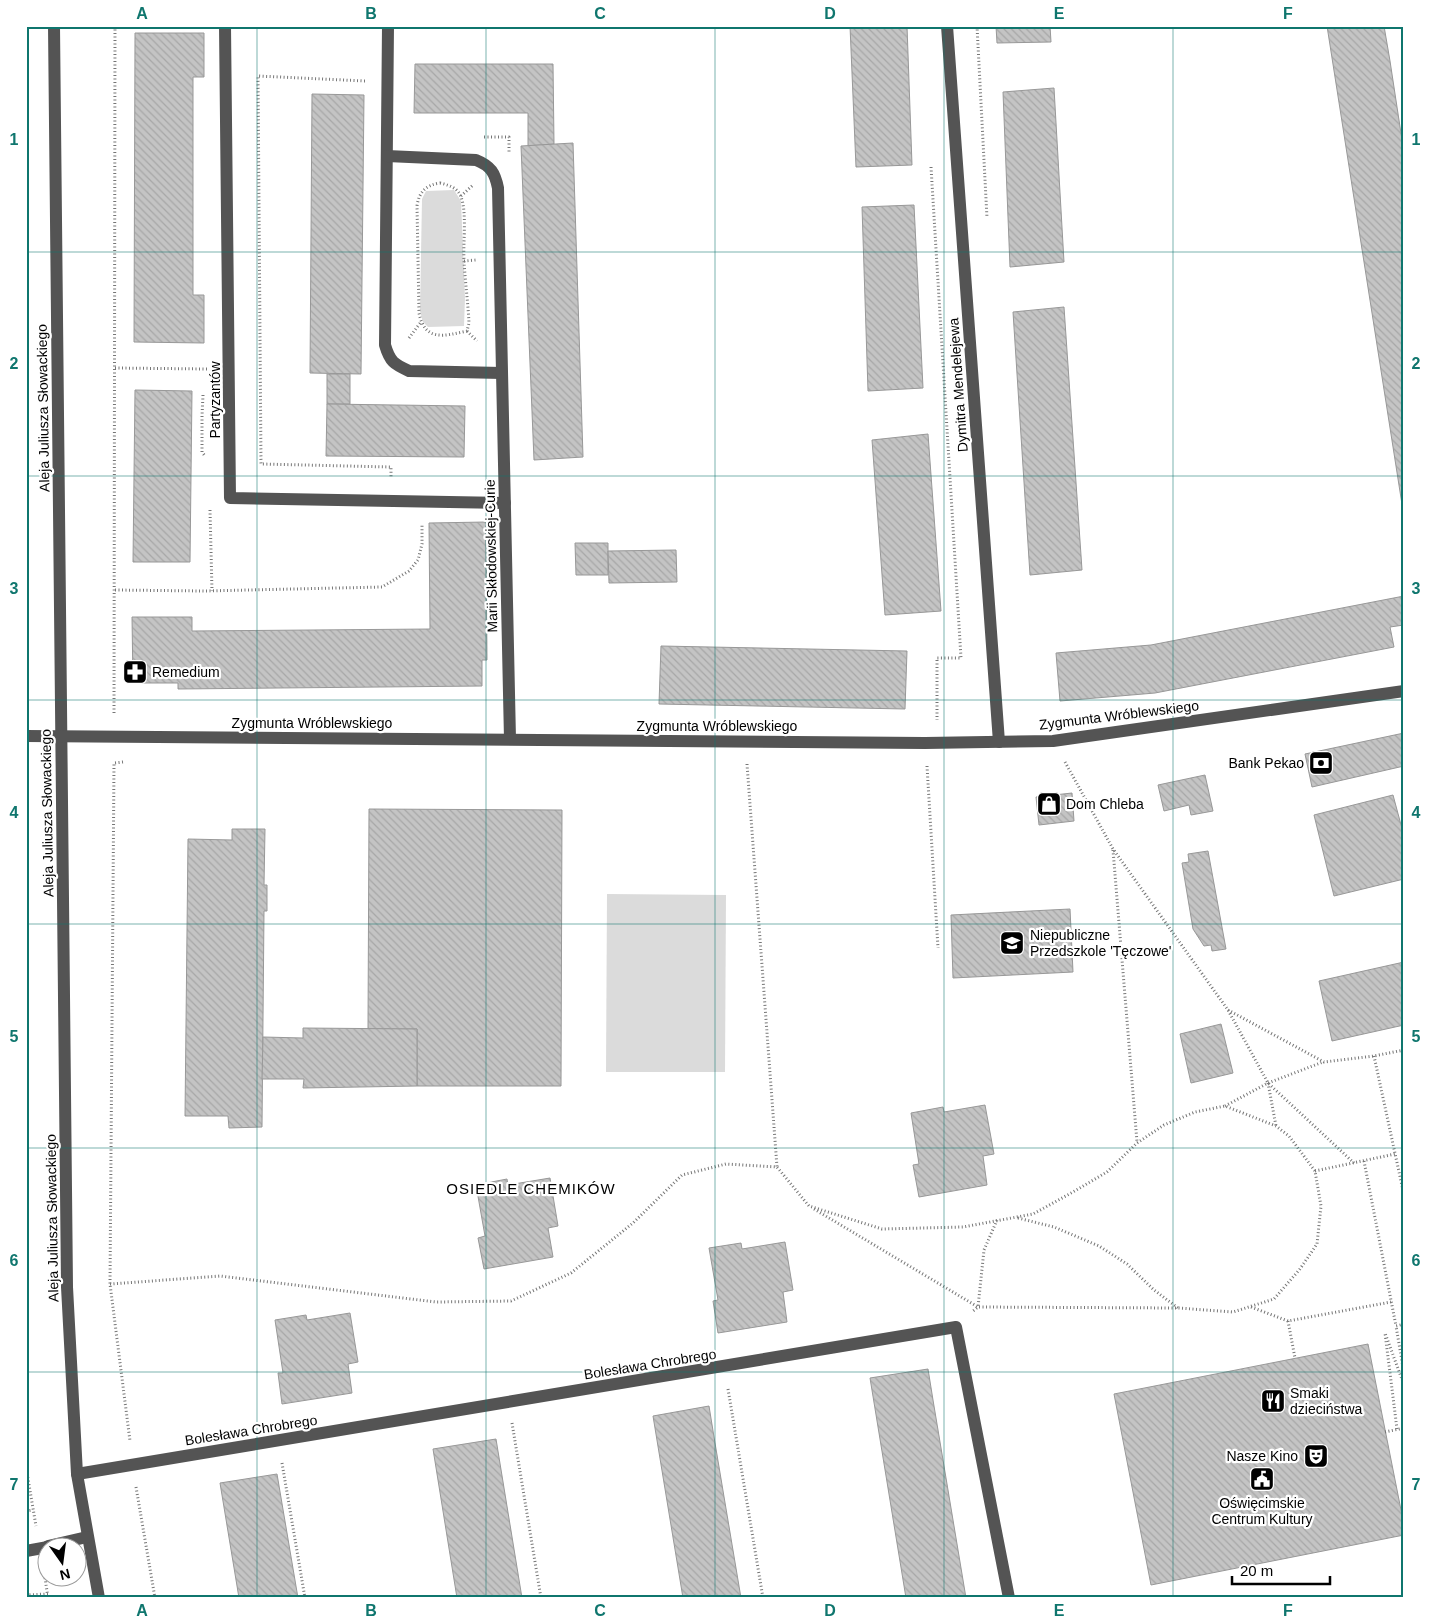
<svg xmlns="http://www.w3.org/2000/svg" width="1430" height="1624" viewBox="0 0 1430 1624" font-family="Helvetica,sans-serif">
  <defs>
    <pattern id="building-back-hatch" width="6" height="6" patternUnits="userSpaceOnUse" patternTransform="scale(1.25)"><rect width="6" height="6" fill="#c4c4c4"/><path d="M-1 5l2 2M0 0l6 6M5-1l2 2" fill="none" stroke="#a7a7a7"/></pattern>
  </defs>
  <rect width="100%" height="100%" fill="#fff"/>
  <g fill="#dbdbdb">
    <path d="M454,190l7,11 4,97 -1,28 -36,1 -5,-5 -3,-11 2,-112 4,-8z"/>
    <path d="M607,894l119,1 -1,177h-119z"/>
  </g>
  <g fill="url(#building-back-hatch)" stroke="#989898">
    <path d="M850,26h57l5,139 -56,2z"/>
    <path d="M996,26h54l1,16 -54,1z"/>
    <path d="M1327,26h57l6,35 14,92v364z"/>
    <path d="M135,33h69v44h-11v218h11v48l-70,-1z"/>
    <path d="M415,64h138l1,80 -26,2v-33h-114z"/>
    <path d="M1054,88l10,174 -54,5 -7,-175z"/>
    <path d="M312,94l52,1 -3,279 -51,-1z"/>
    <path d="M573,143l10,314 -49,3 -13,-314z"/>
    <path d="M914,205l9,183 -55,3 -6,-184z"/>
    <path d="M1064,307l18,263 -52,5 -17,-263z"/>
    <rect x="327" y="374" width="23" height="30"/>
    <path d="M135,390l57,1 -2,171h-57z"/>
    <path d="M327,404l138,2 -1,51 -138,-1z"/>
    <path d="M928,434l13,177 -56,4 -13,-175z"/>
    <path d="M486,522l1,138h-5v26l-304,3v-6h-45l-1,-66h60v14l238,-2 -1,-106z"/>
    <path d="M575,543h33v32h-32z"/>
    <path d="M676,550l1,32 -68,1 -1,-32z"/>
    <path d="M1404,596v29l-14,2 4,20 -239,46 -95,8 -4,-48 95,-8z"/>
    <path d="M661,646l246,5 -2,58 -246,-5z"/>
    <path d="M1404,733v33l-92,21 -7,-33z"/>
    <path d="M1205,775l8,36 -22,4 -2,-10 -25,6 -6,-26z"/>
    <path d="M1072,793l2,28 -35,4 -3,-28z"/>
    <path d="M1393,795l11,41v43l-70,17 -20,-81z"/>
    <path d="M369,809l193,1 -1,276h-144v-57h-49z"/>
    <path d="M232,829h33l-1,56h3v26h-3l-2,216 -33,1 -1,-12h-43l3,-277 44,1z"/>
    <path d="M1208,851l18,98 -14,2 -1,-6 -7,1 -11,-17 -11,-66 7,-1 -1,-8z"/>
    <path d="M1070,909l3,63 -120,6 -2,-63z"/>
    <path d="M1404,962v63l-72,16 -13,-60z"/>
    <path d="M1221,1024l12,49 -42,10 -11,-49z"/>
    <path d="M303,1028l114,1v57l-114,2 1,-9h-42l1,-42 40,1z"/>
    <path d="M985,1105l9,49 -11,2 4,29 -68,12 -6,-32 6,-1 -8,-51 32,-6 1,5z"/>
    <path d="M550,1178l8,48 -10,2 5,29 -69,12 -6,-31 7,-2 -9,-51 31,-6 1,6z"/>
    <path d="M785,1242l8,48 -10,2 4,30 -69,11 -5,-32 5,-1 -9,-52 32,-5 1,6z"/>
    <path d="M350,1313l8,49 -10,2 4,29 -70,11 -4,-31h5l-8,-53 31,-5 1,5z"/>
    <path d="M1368,1344l36,181v10l-253,50 -37,-191z"/>
    <path d="M928,1369l5,31 33,198h-60l-36,-220z"/>
    <path d="M709,1406l5,31 27,161h-58l-30,-182z"/>
    <path d="M496,1439l26,159h-65l-24,-149z"/>
    <path d="M277,1474l21,124h-59l-19,-115z"/>
  </g>
  <g fill="none" stroke-linecap="round" stroke-linejoin="round">
    <g stroke="#767676" stroke-width="3" stroke-dasharray="1 2.5" stroke-linecap="butt">
      <path d="M977,26l10,192"/>
      <path d="M365,81l-107,-5 3,388 130,3v11"/>
      <path d="M484,137h25v17"/>
      <path d="M931,167l30,491h-24v62"/>
      <path d="M440,183c9,2 18,5 21,14 6,15 2,46 3,63 1,21 4,42 5,63l-2,8c-23,5 -42,11 -48,-18l-2,-107c2,-14 9,-21 23,-23z"/>
      <path d="M461,196l12,-11"/>
      <path d="M464,261l12,-1"/>
      <path d="M467,331l10,10"/>
      <path d="M409,338l12,-16"/>
      <path d="M115,368l92,1"/>
      <path d="M203,395l-1,21v36l3,4"/>
      <path d="M210,510l2,81"/>
      <path d="M115,590l89,1 178,-4 27,-16 9,-11 4,-16v-20"/>
      <path d="M114,713l1,-687"/>
      <path d="M123,762l-9,1 -4,521 20,157"/>
      <path d="M1065,762l48,87 115,161 40,73 86,80"/>
      <path d="M747,764l30,403"/>
      <path d="M927,766l11,182"/>
      <path d="M1113,850l24,292"/>
      <path d="M1228,1010l96,52 50,-6 30,-6"/>
      <path d="M1374,1056l30,139"/>
      <path d="M1268,1083l8,43"/>
      <path d="M1225,1106l43,-23 55,-21"/>
      <path d="M1364,1161l32,165"/>
      <path d="M1315,1171l80,-17"/>
      <path d="M814,1209l164,98 6,-57 13,-30"/>
      <path d="M1018,1218l36,9 45,19 28,18 27,26 24,18"/>
      <path d="M110,1284l110,-8 216,26 75,-1 60,-28 62,-50 49,-48 44,-11 51,3 32,39 73,23 81,-2 70,-13 40,-22 34,-20 30,-29 27,-18 31,-13 30,-6 51,20 13,10 26,35 6,35 -4,38 -17,25 -26,30 -41,13 -55,-4 -200,-1 -5,4"/>
      <path d="M1251,1307l37,14 103,-19"/>
      <path d="M1288,1321l7,37"/>
      <path d="M1404,1324l-8,2 8,47"/>
      <path d="M728,1389l35,209"/>
      <path d="M512,1423l29,175"/>
      <path d="M1397,1429l-12,-96 19,52"/>
      <path d="M1385,1432l19,-4"/>
      <path d="M282,1463l23,135"/>
      <path d="M26,1467l10,59"/>
      <path d="M136,1487l19,111"/>
      <path d="M26,1511l7,-1"/>
      <path d="M44,1571l4,27"/>
      <path d="M26,1595l22,-1"/>
    </g>
    <g stroke="#545454" stroke-width="12">
      <path d="M54,26l13,1261 10,187 22,124"/>
      <path d="M225,26l5,472 275,5"/>
      <path d="M388,26l-3,319c5,17 9,19 24,26l93,2"/>
      <path d="M947,26l52,716"/>
      <path d="M387,156l89,4c15,6 19,13 22,28l12,551"/>
      <path d="M26,736l899,7 128,-2 351,-50"/>
      <path d="M77,1474l879,-147 53,271"/>
      <path d="M48,1546l39,-9"/>
      <path d="M26,1551l22,-4"/>
    </g>
  </g>
  <path fill="none" stroke="#0f766e" stroke-width="1" stroke-opacity="0.55" d="M257,26v1572M486,26v1572M715,26v1572M944,26v1572M1173,26v1572M26,252h1378M26,476h1378M26,700h1378M26,924h1378M26,1148h1378M26,1372h1378"/>
  <defs>
    <symbol id="pharmacy-square" viewBox="-11 -11 22 22"><rect x="-9" y="-9" width="18" height="18" rx="4" fill="#000" stroke="#fff"/><path d="M-2-6h4v4h4v4h-4v4h-4v-4h-4v-4h4Z" fill="#fff"/></symbol>
    <symbol id="bank-square" viewBox="-11 -11 22 22"><rect x="-9" y="-9" width="18" height="18" rx="4" fill="#000" stroke="#fff"/><path d="M-6-4H6V4H-6ZM0-2.3a2.3 2.3 0 1 0 0 4.6a2.3 2.3 0 1 0 0-4.6Z" fill="#fff"/></symbol>
    <symbol id="shop-square" viewBox="-11 -11 22 22"><rect x="-9" y="-9" width="18" height="18" rx="4" fill="#000" stroke="#fff"/><path d="M-5-2.5h2.3a2.7 3.5 0 0 1 5.4 0H5L5.5 6h-11ZM-1.5-2.5h3a1.5 2.3 0 0 0-3 0Z" fill="#fff"/></symbol>
    <symbol id="school-square" viewBox="-11 -11 22 22"><rect x="-9" y="-9" width="18" height="18" rx="4" fill="#000" stroke="#fff"/><path d="M0-5L7-2L0 1L-7-2ZM-4 1L0 2.5L4 1V4Q0 6-4 4Z" fill="#fff"/></symbol>
    <symbol id="restaurant-square" viewBox="-11 -11 22 22"><rect x="-9" y="-9" width="18" height="18" rx="4" fill="#000" stroke="#fff"/><path d="M-5-6h1v4h1v-4h1v4h1v-4h1v5L-1.5 .5V6h-2V.5L-5-1ZM5-6V6H3V1.5H1.5Q1.5-4 5-6Z" fill="#fff"/></symbol>
    <symbol id="theatre-square" viewBox="-11 -11 22 22"><rect x="-9" y="-9" width="18" height="18" rx="4" fill="#000" stroke="#fff"/><path d="M-5-5.5Q0-4 5-5.5V0Q5 5 0 6Q-5 5-5 0ZM-3.3-2.5H-1v1.5H-3.3ZM1-2.5H3.3v1.5H1ZM-2.8 1Q0 5.5 2.8 1Z" fill="#fff"/></symbol>
    <symbol id="civic-square" viewBox="-11 -11 22 22"><rect x="-9" y="-9" width="18" height="18" rx="4" fill="#000" stroke="#fff"/><path d="M-.6-6.5H3V-4.5H.6V-3L4-1V1h2V6H-6V1h2V-1L-.6-3ZM-1.2 2.5V6h2.4V2.5Z" fill="#fff"/></symbol>
  </defs>
  <g fill-rule="evenodd">
    <use href="#pharmacy-square" x="121" y="658" width="28" height="28"/>
    <use href="#bank-square" x="1307" y="749" width="28" height="28"/>
    <use href="#shop-square" x="1035" y="790" width="28" height="28"/>
    <use href="#school-square" x="998" y="929" width="28" height="28"/>
    <use href="#restaurant-square" x="1259" y="1387" width="28" height="28"/>
    <use href="#theatre-square" x="1302" y="1442" width="28" height="28"/>
    <use href="#civic-square" x="1248" y="1465" width="28" height="28"/>
  </g>
  <g text-anchor="middle" dominant-baseline="central" stroke-width="4.5" stroke-linejoin="round" paint-order="stroke">
    <g font-size="14" fill="#000" stroke="#fff">
      <text transform="translate(958 385) rotate(-94)">Dymitra Mendelejewa</text>
      <text transform="translate(215 400) rotate(-90)">Partyzantów</text>
      <text transform="translate(43 408) rotate(-91)">Aleja Juliusza Słowackiego</text>
      <text transform="translate(491 556) rotate(-91)">Marii Skłodowskiej-Curie</text>
      <text transform="translate(1119 715) rotate(-7)">Zygmunta Wróblewskiego</text>
      <text x="312" y="723">Zygmunta Wróblewskiego</text>
      <text x="717" y="726">Zygmunta Wróblewskiego</text>
      <text transform="translate(47 813) rotate(-91)">Aleja Juliusza Słowackiego</text>
      <text transform="translate(52 1218) rotate(-91)">Aleja Juliusza Słowackiego</text>
      <text transform="translate(650 1364) rotate(-9)">Bolesława Chrobrego</text>
      <text transform="translate(251 1430) rotate(-9)">Bolesława Chrobrego</text>
    </g>
    <g font-size="14" fill="#000" stroke="#fff" text-anchor="start">
      <text x="152" y="672">Remedium</text>
      <text x="1304" y="763" text-anchor="end">Bank Pekao</text>
      <text x="1066" y="804">Dom Chleba</text>
      <text x="1030" y="935">Niepubliczne<tspan x="1030" dy="16">Przedszkole 'Tęczowe'</tspan></text>
      <text x="1290" y="1393">Smaki<tspan x="1290" dy="16">dzieciństwa</tspan></text>
      <text x="1298" y="1456" text-anchor="end">Nasze Kino</text>
      <text x="1262" y="1503" text-anchor="middle">Oświęcimskie<tspan x="1262" dy="16">Centrum Kultury</tspan></text>
    </g>
    <g font-size="15" letter-spacing="1" fill="#000" stroke="#fff">
      <text x="531" y="1188">OSIEDLE CHEMIKÓW</text>
    </g>
  </g>
  <rect width="1430" height="1624" fill="none" stroke="#ffffff" stroke-width="55"/>
  <g transform="translate(62 1562) rotate(166)"><circle r="24" fill="#ffffff" stroke="#999999"/>
  <path d="M0-4L9 19L0 12L-9 19Z" fill="#000000"/>
  <text y="-8" font-size="14" font-weight="bold" text-anchor="middle" fill="#000000">N</text>
  </g>
  <path d="M1232 1576v8h98v-8" fill="none" stroke="#000000" stroke-width="2.5"/>
  <text x="1240" y="1576" font-size="15" fill="#000000" stroke="#ffffff" stroke-width="4" paint-order="stroke">20 m</text>
  <rect x="28" y="28" width="1374" height="1568" fill="none" stroke="#0f766e" stroke-width="2"/>
  <g font-size="16" text-anchor="middle" font-weight="bold" fill="#0f766e">
    <text x="142" y="19">A</text>
    <text x="371" y="19">B</text>
    <text x="600" y="19">C</text>
    <text x="830" y="19">D</text>
    <text x="1059" y="19">E</text>
    <text x="1288" y="19">F</text>
    <text x="14" y="145">1</text>
    <text x="1416" y="145">1</text>
    <text x="14" y="369">2</text>
    <text x="1416" y="369">2</text>
    <text x="14" y="594">3</text>
    <text x="1416" y="594">3</text>
    <text x="14" y="818">4</text>
    <text x="1416" y="818">4</text>
    <text x="14" y="1042">5</text>
    <text x="1416" y="1042">5</text>
    <text x="14" y="1266">6</text>
    <text x="1416" y="1266">6</text>
    <text x="14" y="1490">7</text>
    <text x="1416" y="1490">7</text>
    <text x="142" y="1616">A</text>
    <text x="371" y="1616">B</text>
    <text x="600" y="1616">C</text>
    <text x="830" y="1616">D</text>
    <text x="1059" y="1616">E</text>
    <text x="1288" y="1616">F</text>
  </g>
</svg>
